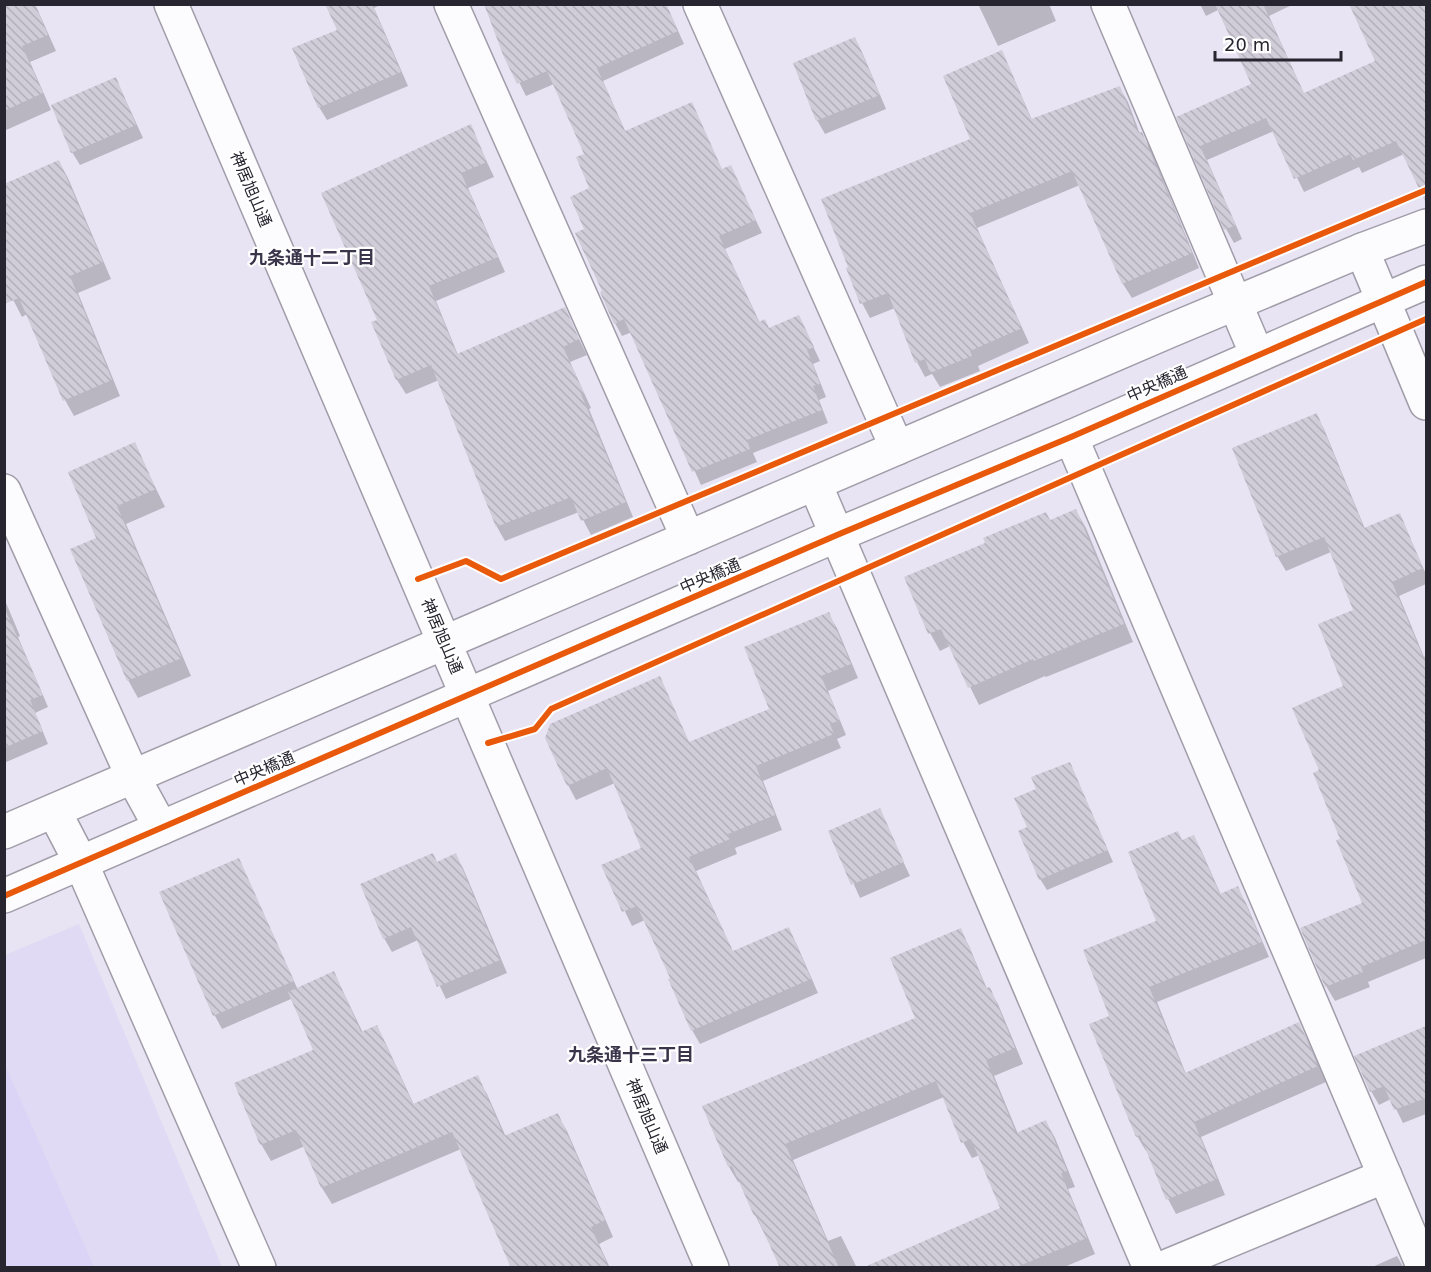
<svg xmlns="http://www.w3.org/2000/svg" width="1431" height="1272" viewBox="0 0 1431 1272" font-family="'DejaVu Sans','Noto Sans JP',sans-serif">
  <defs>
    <pattern id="building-back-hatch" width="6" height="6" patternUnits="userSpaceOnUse" patternTransform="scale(1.5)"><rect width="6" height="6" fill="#d0cdd9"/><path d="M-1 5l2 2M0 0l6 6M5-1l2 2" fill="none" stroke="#b3b0bb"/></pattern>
  </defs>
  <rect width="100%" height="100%" fill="#e8e4f3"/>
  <path fill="#e0daf4" d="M79,924l143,343 -217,1v-313z"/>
  <path fill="#dbd4f6" d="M5,1065l89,202h-89z"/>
  <g fill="#0003">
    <path d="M4,4h31l21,47 -26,11 21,48 -47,21z"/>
    <path d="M327,4h55l-8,4 34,78 -81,34 -8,-13 20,-76z"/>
    <path d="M666,4l18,40 -81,37 23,52 96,38 8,-4 32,66 -37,16 35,74 9,7 30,-14 21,45 -7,3 13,33 -7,3 9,23 -75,30 4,9 -56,23 -69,-153 -10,4 -7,-13 -29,-94 5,-40 -5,-34 -32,-71 -28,12 -21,-42z"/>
    <path d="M978,4h71l7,17 -58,25z"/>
    <path d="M1200,4h94l-25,12 35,78 73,-33 -27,-57h76v162l-12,5 -10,-17 -42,19 -3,-6 -55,25 -30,-61 -67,29 35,79 -8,4 -8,-14 -48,-111 75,-33 -35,-75 -12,6z"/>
    <path d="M855,39l7,13 24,57 -61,25 -8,-14z"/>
    <path d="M1001,52l8,15 23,53 87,-33 9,15 12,32h1l9,14 49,120 -67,30 -9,-14 -43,-99 -103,43 52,115 -51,23 2,5 -40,16 -8,-13 -7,3 -8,-15 -22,-54 -25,10 -8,-15 -14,-34 124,-129z"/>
    <path d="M116,79l27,59 -63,27 -8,-13z"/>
    <path d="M470,126l24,51 -26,11 37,84 -69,29 22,54 106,-46 23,46 -17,7 21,46 -2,1 44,108 -42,18 -12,-23 -74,29 -8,-14 -58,-147 -33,14 -9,-14 -24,-57 6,-3z"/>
    <path d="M59,162l9,16 43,101 -33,14 42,103 -46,20 -9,-16 -38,-86 -5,3 -18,-35z"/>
    <path d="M1316,415l8,14 41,100 34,-14 27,59v10l-27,12 25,61 2,-1v302l-58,24 2,5 -35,14 -9,-15 38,-82 -43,-133 24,-84 10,-77 -24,-58 -45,19 -9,-15z"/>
    <path d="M134,444l31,63 -39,17 65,152 -53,22 -10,-18 -30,-141z"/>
    <path d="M1076,511l10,17 47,114 -87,35 -1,-1 -66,29 -29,-59 -10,5 -10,-18 -24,-55z"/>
    <path d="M4,598l16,38 -2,1 30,70 -13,6 13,31 -44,19z"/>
    <path d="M828,614l9,14 21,50 -30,13 18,44 -9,4 4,9 -78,33 19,49 -47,18 2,6 -41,17 37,81 55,-23 8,14 22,50 -118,51 -8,-14 -20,-52 -27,-58 -13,6 -29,-60 40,-18 -28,-65 -39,17 -8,-15 91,-107 31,66 81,-34z"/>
    <path d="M1069,763l44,99 -66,28 -7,-11 -11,-51 9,-38z"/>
    <path d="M879,810l31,66 -50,22 -30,-67z"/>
    <path d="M1194,837l8,15 19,43 16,-7 9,15 23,54 -112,45 29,72 113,-50 8,15 19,43 -125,55 24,58 -49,19 -8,-15 -20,-48h-2l-9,-15 -26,-119 47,-95 24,-80z"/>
    <path d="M455,855l8,13 44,105 -61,26 -28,-59 -26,12 -8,-14 53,-75z"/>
    <path d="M239,860l59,130 36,-17 29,60 14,-6 9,17 28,61 63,-28 10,17 19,43 51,-22 10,16 46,106 -14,7 11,24h-97l-52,-119 -129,55 -10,-16 -17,-42 -34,15 -10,-17 54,-93 -24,-52 -69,30 -7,-13 -54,-123z"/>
    <path d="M960,930l9,16 18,43h2l9,15 25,60 -29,12 24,58 28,-12 9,16 20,49 -7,2 27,65 -33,14h-196l136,-60 -22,-53 -8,3 -9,-16 -19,-45 -151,63 35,81 13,-5 16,32h-75l-27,-53 -15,-33h-2l-9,-15 -25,-60 212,-88z"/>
    <path d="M1422,1046l4,13v55l-23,9 -12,-24 -12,6 -8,-14z"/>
    <path d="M1397,1256l7,12h-34z"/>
  </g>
  <g fill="url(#building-back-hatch)">
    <path d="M4,4h31l13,31 -26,11 21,47 -39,18z"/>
    <path d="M325,4h47l29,68 -83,36 -26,-60 45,-18z"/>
    <path d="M484,4h182l12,27 -81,37 28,63 67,-29 30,67 9,-4 25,55 -37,16 40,86 6,-3 4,9 30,-13 15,32 -7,3 13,34 -7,2 9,24 -75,30 3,9 -58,23 -68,-153 -10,5 -14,-32 2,-1 -27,-58 9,-4 -14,-32 19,-9 -13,-31 8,-3 -37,-83 -30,13 -14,-29z"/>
    <path d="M1215,4h48l41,89 71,-32 -26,-57h77v199l-30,-62 -43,19 -3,-6 -56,25 -28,-61 -66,28 36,79 -12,5 -48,-113 75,-33z"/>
    <path d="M855,37l25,58 -64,26 -23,-58z"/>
    <path d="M1002,50l29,69 89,-33 18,47 4,-1 50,121 -70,31 -50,-113 -102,42 52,115 -52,23 2,5 -42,17 -5,-14 -10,4 -27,-70 -28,11 -14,-36 2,-1 -27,-68 149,-60 -27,-63z"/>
    <path d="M116,77l20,48 -65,28 -20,-48z"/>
    <path d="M471,124l16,38 -26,11 37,84 -69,29 28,68 108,-47 14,32 -16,8 21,46 -3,1 45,108 -45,19 -10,-24 -75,30 -65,-162 -35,15 -25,-58 6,-2 -56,-127z"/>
    <path d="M59,160l44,102 -33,14 42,104 -49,21 -44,-103 -15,6v-120z"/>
    <path d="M1317,413l47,115 36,-15 23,55 -31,14 34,82v276l-65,27 2,5 -38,15 -25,-59 62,-25 -26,-63 4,-1 -27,-66 6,-3 -27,-62 51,-22 -25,-62 35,-14 -29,-73 -48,20 -44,-109z"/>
    <path d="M135,442l21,47 -39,17 65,152 -55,23 -57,-132 26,-11 -28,-66z"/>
    <path d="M1076,509l48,115 -90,37 -1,-2 -65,29 -27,-59 -13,5 -24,-57 81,-34 -2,-5 63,-26 4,8z"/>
    <path d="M4,607l39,88 -13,5 13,31 -39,17z"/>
    <path d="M829,612l22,52 -30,12 19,44 -10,4 4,10 -78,32 19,49 -47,19 2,5 -41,18 44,94 56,-24 22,52 -120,52 -23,-52 2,-1 -33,-72 -15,6 -21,-47 40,-17 -34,-80 -40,18 -22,-48 5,-14 110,-48 29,66 80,-33 -25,-62z"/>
    <path d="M1070,762l38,88 -69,30 -21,-49 9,-4 -13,-29 22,-9 -5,-12z"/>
    <path d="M880,808l24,54 -53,23 -23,-54z"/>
    <path d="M1178,831l4,9 12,-5 26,59 18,-8 24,56 -113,45 36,86 114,-51 19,44 -124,56 23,57 -51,21 -26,-65 -4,2 -47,-113 20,-8 -26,-66 73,-29 -28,-69z"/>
    <path d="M433,853l4,9 19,-9 44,107 -63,27 -26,-60 -28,12 -23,-55z"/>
    <path d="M239,858l55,123 -81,35 -54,-124z"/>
    <path d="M961,928l25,60 4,-1 25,61 -29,12 30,73 30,-13 21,51 -6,2 26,65 -73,30h-152l138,-60 -29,-69 -10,4 -25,-62 -151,63 54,124h-59l-24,-53 -2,1 -22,-50 -4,1 -26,-61 213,-88 -25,-60z"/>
    <path d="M334,971l27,61 16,-7 36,79 65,-29 26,61 54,-23 47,107 -14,7 18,41h-98l-59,-136 -131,56 -25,-58 -36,15 -26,-62 79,-33 -25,-58z"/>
    <path d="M1426,1026v72l-32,12 -10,-24 -14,6 -16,-36z"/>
  </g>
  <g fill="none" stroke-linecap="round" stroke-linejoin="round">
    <defs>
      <g id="minor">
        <path d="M171,4l541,1264"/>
        <path d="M451,4l237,534"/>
        <path d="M700,4l197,444"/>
        <path d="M1108,4l149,351"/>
        <path d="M1362,250l64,153"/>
        <path d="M1071,437l353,831"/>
        <path d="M815,484l335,784"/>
        <path d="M4,491l129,286 28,51"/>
        <path d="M54,811l27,52 178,405"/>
        <path d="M4,832l1165,-501 193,-81 64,-24"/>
        <path d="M4,896l833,-361 234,-98 355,-155"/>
        <path d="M1163,1268l222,-92"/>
      </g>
    </defs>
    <use href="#minor" stroke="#a09da9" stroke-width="36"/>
    <use href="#minor" stroke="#fcfbfd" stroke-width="33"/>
    <defs>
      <g id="cycleway">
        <path d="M418,579l48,-18 35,18 925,-389"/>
        <path d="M488,743l47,-14 16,-20 875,-390"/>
        <path d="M4,896l833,-361 234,-98 355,-155"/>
      </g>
    </defs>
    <use href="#cycleway" stroke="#fff" stroke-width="10"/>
    <use href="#cycleway" stroke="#e8590c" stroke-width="6"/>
  </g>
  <g text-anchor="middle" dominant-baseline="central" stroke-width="4.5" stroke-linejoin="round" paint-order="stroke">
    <g font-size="16" fill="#27252f" stroke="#fff">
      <text transform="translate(251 189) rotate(67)">神居旭山通</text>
      <text transform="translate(1157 384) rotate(-24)">中央橋通</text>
      <text transform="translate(710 576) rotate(-23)">中央橋通</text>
      <text transform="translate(442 636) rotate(67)">神居旭山通</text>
      <text transform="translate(264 769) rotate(-23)">中央橋通</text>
      <text transform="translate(647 1116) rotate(67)">神居旭山通</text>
    </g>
    <g font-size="18" font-weight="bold" fill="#3a354a" stroke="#fff">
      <text x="312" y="257">九条通十二丁目</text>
      <text x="631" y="1054">九条通十三丁目</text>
    </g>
  </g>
  <rect width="1431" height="1272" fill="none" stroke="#27252f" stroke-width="12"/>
  <path d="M1215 51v9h126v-9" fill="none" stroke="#27252f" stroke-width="3"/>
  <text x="1224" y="51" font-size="18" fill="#27252f" stroke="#ffffff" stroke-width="4.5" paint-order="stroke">20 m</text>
</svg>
